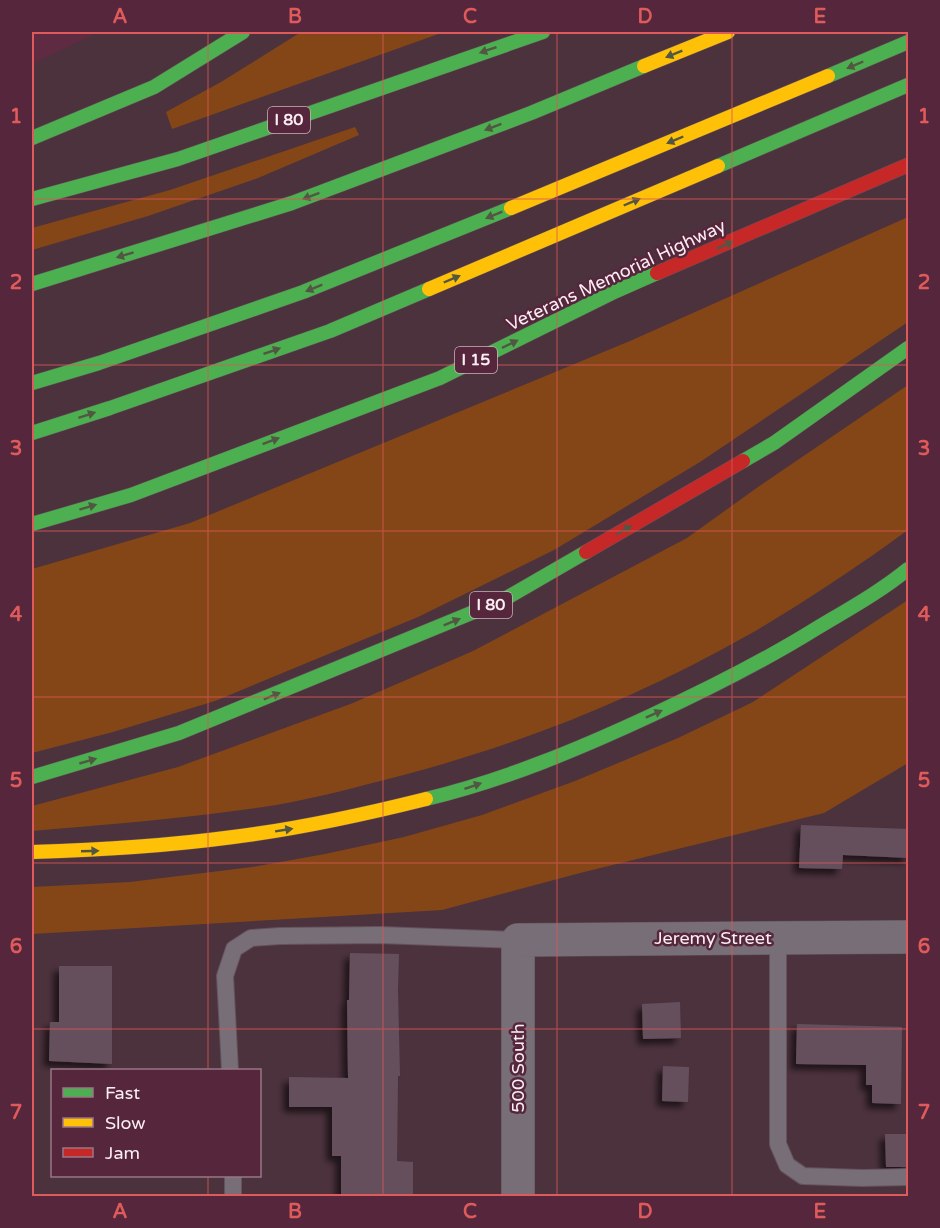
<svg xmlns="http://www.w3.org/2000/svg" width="940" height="1228" viewBox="0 0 940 1228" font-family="'Varela Round',sans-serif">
  <defs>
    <filter id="shadow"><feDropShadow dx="-5.5" dy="5.5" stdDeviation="3" flood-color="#0009"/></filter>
  </defs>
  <rect width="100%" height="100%" fill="#4c323d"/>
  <path fill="#5e2b42" d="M32,32h67l-67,32z"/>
  <g fill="#854617">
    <path d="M301,32h143l-272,97 -6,-17 55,-30z"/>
    <path d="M355,127l4,8 -101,43 -110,38 -116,34v-22l138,-38z"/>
    <path d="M908,217v105l-208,140 -146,88 -136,67 -203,84 -102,31 -81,21v-184l158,-46 440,-182z"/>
    <path d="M908,385v145c-51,37 -103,72 -158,104 -111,63 -230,111 -354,143 -39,10 -80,21 -120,28 -81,13 -163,19 -244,26v-25l146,-39 175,-64 120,-52 214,-113 71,-51z"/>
    <path d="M908,600v163l-84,50 -244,60 -138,37 -410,24v-47l98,-5 122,-15 73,-13 79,-17 78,-22 93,-34 103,-43 75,-36z"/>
  </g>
  <g fill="#65505c" filter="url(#shadow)">
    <path d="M801,825l108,4v29l-66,-3 -1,14 -43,-1z"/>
    <path d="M350,953l49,1 -1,36 2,86h-2l-1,85 16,1v35h-72v-41h-9v-49h-43v-30l59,1 -1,-78h2z"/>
    <path d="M59,966h53v98l-63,-3 1,-39h9z"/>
    <path d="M680,1002l1,36 -38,1 -1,-35z"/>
    <path d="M797,1024l105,3 -1,77 -29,-1v-18h-6v-20l-70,-1z"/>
    <path d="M663,1066l26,1 -1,35 -26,-1z"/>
    <path d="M885,1134h24v33h-23z"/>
  </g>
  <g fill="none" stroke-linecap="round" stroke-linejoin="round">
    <defs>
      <g id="lane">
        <path d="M778,938v206l9,21 16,11 59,2 46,-1"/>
        <path d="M230,1070l-5,-94 9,-27 17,-11 29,-2 100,-1 138,5"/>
        <path d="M233,1176v20"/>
      </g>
      <path id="street" d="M518,1196v-256l390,-3"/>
      <g id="fast">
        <path d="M828,76l80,-34"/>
        <path d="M32,138l122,-51 89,-55"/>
        <path d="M718,166l190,-81"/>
        <path d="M32,199l146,-40 365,-127"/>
        <path d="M32,284l260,-81 239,-90 113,-47"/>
        <path d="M32,383l67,-20 204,-71 208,-84"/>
        <path d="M32,433l78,-25 220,-77 99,-42"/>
        <path d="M743,461l31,-18 134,-95"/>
        <path d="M32,524l99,-29 309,-117 174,-86 43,-19"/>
        <path d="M32,777l147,-44 324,-133 83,-48"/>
        <path d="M426,799c79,-19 153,-50 226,-84 56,-26 112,-54 165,-87 30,-18 63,-36 91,-59"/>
      </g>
      <g id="slow">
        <path d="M644,66l84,-34"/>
        <path d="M511,208l317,-132"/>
        <path d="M429,289l289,-123"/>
        <path d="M32,852c67,-2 134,-6 201,-15 65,-8 129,-22 193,-38"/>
      </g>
      <g id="jam">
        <path d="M657,273l251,-108"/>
        <path d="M586,552l157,-91"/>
      </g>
    </defs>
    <use href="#lane" stroke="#65525b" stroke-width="18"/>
    <use href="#street" stroke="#65525b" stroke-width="34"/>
    <use href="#fast" stroke="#65525b" stroke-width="15"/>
    <use href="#slow" stroke="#65525b" stroke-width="15"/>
    <use href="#jam" stroke="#65525b" stroke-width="15"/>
    <use href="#lane" stroke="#776e78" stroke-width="16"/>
    <use href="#street" stroke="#776e78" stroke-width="33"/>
    <use href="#fast" stroke="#4caf50" stroke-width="14"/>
    <use href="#slow" stroke="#ffc107" stroke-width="14"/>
    <use href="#jam" stroke="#c62828" stroke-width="14"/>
  </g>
  <defs><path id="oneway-solid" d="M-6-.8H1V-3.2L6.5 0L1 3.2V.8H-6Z" transform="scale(1.5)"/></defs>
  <g fill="#525743">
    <use href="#oneway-solid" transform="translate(488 50) rotate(161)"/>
    <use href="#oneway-solid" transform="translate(674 54) rotate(158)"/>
    <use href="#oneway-solid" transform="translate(855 65) rotate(157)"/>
    <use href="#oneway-solid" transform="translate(493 127) rotate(159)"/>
    <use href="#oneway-solid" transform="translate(675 140) rotate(157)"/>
    <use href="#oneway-solid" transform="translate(311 196) rotate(159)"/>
    <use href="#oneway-solid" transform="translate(632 202) rotate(-23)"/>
    <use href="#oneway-solid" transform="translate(494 215) rotate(158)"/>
    <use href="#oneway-solid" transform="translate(725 245) rotate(-24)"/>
    <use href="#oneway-solid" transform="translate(125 255) rotate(163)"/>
    <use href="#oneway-solid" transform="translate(452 279) rotate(-23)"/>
    <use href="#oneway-solid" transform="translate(314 288) rotate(158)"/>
    <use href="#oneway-solid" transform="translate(510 344) rotate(-26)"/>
    <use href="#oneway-solid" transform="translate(272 351) rotate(-19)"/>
    <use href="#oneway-solid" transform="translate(87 415) rotate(-18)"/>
    <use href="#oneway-solid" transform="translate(271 441) rotate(-21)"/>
    <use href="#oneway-solid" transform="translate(88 507) rotate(-17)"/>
    <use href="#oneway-solid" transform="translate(624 530) rotate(-30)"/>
    <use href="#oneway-solid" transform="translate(452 622) rotate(-22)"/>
    <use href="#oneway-solid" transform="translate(272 696) rotate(-23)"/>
    <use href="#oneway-solid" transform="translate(654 714) rotate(-24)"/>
    <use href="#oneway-solid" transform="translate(88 761) rotate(-16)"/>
    <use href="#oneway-solid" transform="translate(473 786) rotate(-19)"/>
    <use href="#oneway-solid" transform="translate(284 830) rotate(-9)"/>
    <use href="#oneway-solid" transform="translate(90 851) rotate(-2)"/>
  </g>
  <path fill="none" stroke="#df5a5a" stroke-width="1.5" stroke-opacity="0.55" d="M208,32v1038M383,32v1164M557,32v1164M732,32v1164M32,199h876M32,365h876M32,531h876M32,697h876M32,863h876M32,1029h876M208,1176v20"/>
  <g text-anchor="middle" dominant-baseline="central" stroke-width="5" stroke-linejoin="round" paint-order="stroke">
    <g fill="#56273c" stroke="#cab2bb" stroke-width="1.5">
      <rect x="268" y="107" width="42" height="26" rx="4.5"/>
      <rect x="455" y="347" width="42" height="26" rx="4.5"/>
      <rect x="470" y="592" width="42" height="26" rx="4.5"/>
    </g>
    <g font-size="16" font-weight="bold" fill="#fbeef2">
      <text x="289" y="120">I 80</text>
      <text x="476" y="360">I 15</text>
      <text x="491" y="605">I 80</text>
    </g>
    <g font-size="18" fill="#fbeef2" stroke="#56273c">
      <text transform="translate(616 275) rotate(-25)">Veterans Memorial Highway</text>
      <text x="713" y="938">Jeremy Street</text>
      <text transform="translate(518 1068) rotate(-90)">500 South</text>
    </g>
  </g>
  <rect width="940" height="1228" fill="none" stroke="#56273c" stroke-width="66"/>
  <rect x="51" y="1069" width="210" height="108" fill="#56273c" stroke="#987785" stroke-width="1.5"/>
  <rect x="63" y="1088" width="30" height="9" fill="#4caf50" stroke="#987785" stroke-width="1.5"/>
  <text x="105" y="1099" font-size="18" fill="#fbeef2">Fast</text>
  <rect x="63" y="1118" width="30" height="9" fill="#ffc107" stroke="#987785" stroke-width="1.5"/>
  <text x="105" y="1129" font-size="18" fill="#fbeef2">Slow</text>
  <rect x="63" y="1148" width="30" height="9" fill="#c62828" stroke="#987785" stroke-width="1.5"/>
  <text x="105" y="1159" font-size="18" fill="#fbeef2">Jam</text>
  <rect x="33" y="33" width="874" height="1162" fill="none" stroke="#df5a5a" stroke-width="2"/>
  <g font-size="20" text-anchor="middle" font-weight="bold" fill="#df5a5a">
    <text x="120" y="23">A</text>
    <text x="295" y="23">B</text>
    <text x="470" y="23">C</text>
    <text x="645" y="23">D</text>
    <text x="820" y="23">E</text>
    <text x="16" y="123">1</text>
    <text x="924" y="123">1</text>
    <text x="16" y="289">2</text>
    <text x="924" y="289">2</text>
    <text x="16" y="455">3</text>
    <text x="924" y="455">3</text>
    <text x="16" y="621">4</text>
    <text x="924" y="621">4</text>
    <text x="16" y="787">5</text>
    <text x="924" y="787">5</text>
    <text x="16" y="953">6</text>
    <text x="924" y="953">6</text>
    <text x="16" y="1119">7</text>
    <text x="924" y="1119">7</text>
    <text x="120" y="1218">A</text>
    <text x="295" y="1218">B</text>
    <text x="470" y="1218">C</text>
    <text x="645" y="1218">D</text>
    <text x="820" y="1218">E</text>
  </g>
</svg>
